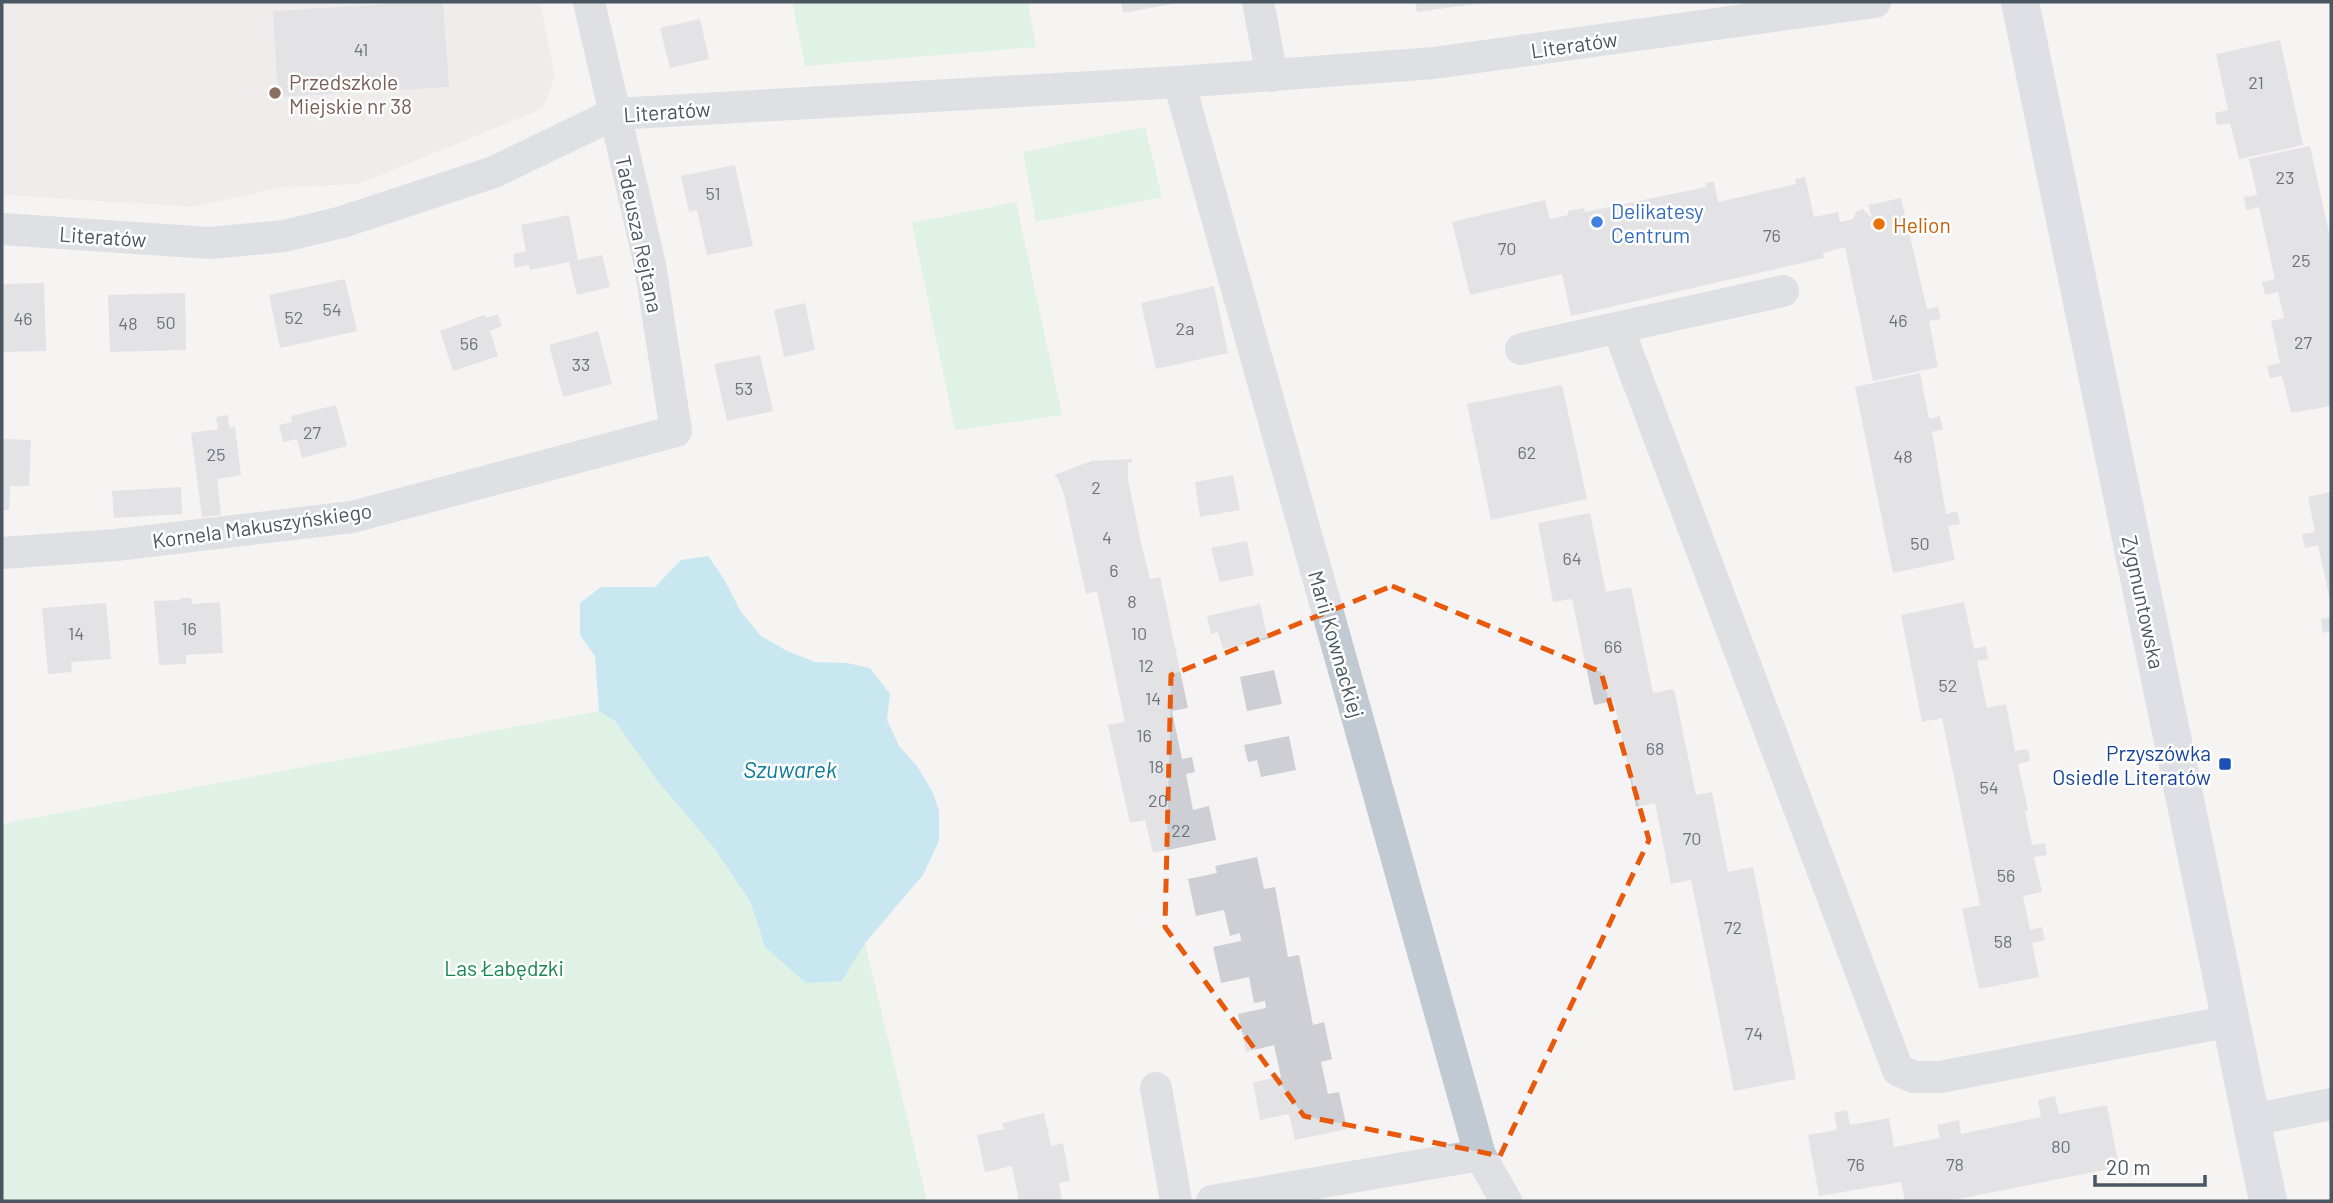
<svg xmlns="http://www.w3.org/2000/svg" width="2333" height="1203" viewBox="0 0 2333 1203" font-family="Barlow,sans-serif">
  <rect width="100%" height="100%" fill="#f5f3f3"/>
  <path fill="#e6e4e5" d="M2,2h538l15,75 -13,32 -184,75 -80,4 -85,19 -191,-12z"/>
  <g fill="#c3f1d5">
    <path d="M792,2h236l8,45 -231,19z"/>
    <path d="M1145,127l17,70 -126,25 -13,-70z"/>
    <path d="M1016,202l46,213 -107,15 -43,-207z"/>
    <path d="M599,711l16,10 41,58 58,69 36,53 15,46 77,34 23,-38 62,258h-925v-377z"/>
  </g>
  <path fill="#90daee" d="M708,556l16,23 17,33 20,24 26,15 28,11 32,1 23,5 20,26 -3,26 12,26 18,20 16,27 6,18v30l-16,34 -58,68 -23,38 -36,2 -41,-36 -15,-46 -36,-53 -58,-69 -41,-58 -16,-10 -4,-55 -15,-21v-32l21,-16h54l26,-27z"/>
  <g fill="#cdcfd5">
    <path d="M423,2h20l6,85 -171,10 -5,-86z"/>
    <path d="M1121,2h57v1l-55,10z"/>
    <path d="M1415,2h68v1l-66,9z"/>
    <path d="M700,19l9,40 -39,9 -10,-40z"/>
    <path d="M2280,40l23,105 -64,14 -9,-36 -13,2 -2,-12 13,-3 -12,-56z"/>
    <path d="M2310,146l21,96v164l-40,7 -9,-37 -12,2 -3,-12 13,-3 -9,-42 13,-3 -6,-26 -13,3 -3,-13 13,-3 -16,-72 -13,3 -2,-13 13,-2 -8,-36z"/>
    <path d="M735,165l18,81 -46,9 -10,-45 -8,2 -8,-36z"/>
    <path d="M1805,177l9,40 24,-5 2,10 13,-3 3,-7 7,-3 9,9 -4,-13 33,-7 26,111 11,-2 3,12 -12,2 9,46 -65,14 -28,-134 -22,6 1,5 -253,58 -9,-42 -92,21 -18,-73 93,-22 5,19 18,-4v-4l16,-3 1,4 121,-25 -1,-4 9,-1 4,20 78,-18 -1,-5z"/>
    <path d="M569,215l9,45 24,-5 8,32 -33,8 -8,-33 -39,8 -1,-5 -14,3 -2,-14 13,-3 -5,-26z"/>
    <path d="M345,279l12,52 -77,17 -11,-53z"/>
    <path d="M44,283l2,68 -44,1v-68z"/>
    <path d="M1214,286l14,67 -72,16 -15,-66z"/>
    <path d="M185,293l1,57 -76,2 -2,-57z"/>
    <path d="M805,303l10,47 -31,7 -10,-47z"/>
    <path d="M498,314l4,12 -12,5 8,25 -45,15 -13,-40 44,-16 2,3z"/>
    <path d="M598,331l14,53 -49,13 -14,-52z"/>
    <path d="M760,355l13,56 -46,10 -13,-57z"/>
    <path d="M1920,373l9,46 11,-3 3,13 -11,3 14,82 11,-3 3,13 -12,2 7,34 -62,13 -38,-186z"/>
    <path d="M1562,385l25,114 -96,21 -24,-116z"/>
    <path d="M336,405l11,41 -45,12 -5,-19 -14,3 -4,-17 13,-3 -1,-6z"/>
    <path d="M228,415l1,13 6,-1 6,48 -24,4 4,36 -19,2 -11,-84 27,-4 -2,-12z"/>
    <path d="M2,439l29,1 -2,46h-19l-1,24h-7z"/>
    <path d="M1132,459v3l-4,1v17l14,67 8,32 10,-2 28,131 -16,3 10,48 10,-2 3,15 -9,2 7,36 16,-4 7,34 -63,13 -8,-33 -15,3 -22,-98 17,-3 -28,-131 -11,3 -22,-100 -7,-17 -3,-2 40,-15 1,1z"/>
    <path d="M1233,475l7,35 -40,7 -5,-35z"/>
    <path d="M181,487l1,27 -68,4 -2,-27z"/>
    <path d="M2331,492v108h-1l-12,-55 -13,3 -3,-14 13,-2 -7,-35z"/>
    <path d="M1590,513l16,79 25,-5 22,106 21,-4 22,106 16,-3 16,80 25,-5 43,212 -62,12 -43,-211 -20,4 -16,-81 -19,4 -22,-106 -20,4 -22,-106 -19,3 -15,-79z"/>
    <path d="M1247,541l7,34 -34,7 -9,-34z"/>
    <path d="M180,598h11l1,6 28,-2 3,51 -37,2v9l-27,1 -5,-64 26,-1z"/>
    <path d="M1964,602l10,47 12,-3 2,13 -11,2 10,47 19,-4 9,47 13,-2 2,12 -12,3 10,46 -3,1 7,34 13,-2 2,12 -13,2 8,35 -19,4 7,34 12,-3 3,13 -13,3 7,34 -60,12 -17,-80 18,-4 -38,-187 -20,4 -21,-107z"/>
    <path d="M106,603l5,56 -40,3 1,10 -24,2 -6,-66z"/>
    <path d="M1260,604l8,35 -45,10 -5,-17 -7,2 -4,-18z"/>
    <path d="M2331,617v14l-8,2 -2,-14z"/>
    <path d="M1274,670l8,34 -35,7 -7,-34z"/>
    <path d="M1289,736l7,34 -35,7 -4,-17 -9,2 -4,-17z"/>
    <path d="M1257,857l7,32 11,-2 13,70 11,-2 14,70 11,-3 8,37 -11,3 7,32 11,-2 8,37 -52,11 -6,-26 -29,6 -7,-38 28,-5 -7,-32 -28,7 -8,-38 28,-6 -1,-7 -11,2 -5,-26 -28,6 -8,-36 28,-6 -1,-8 -10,3 -6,-26 -28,6 -8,-37 29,-6 -2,-7z"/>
    <path d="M2055,1096l4,18 48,-9 12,62 -171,34h-43l-4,-19 -82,14 -11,-61 29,-5 -3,-17 13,-3 3,15 39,-7 5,29 46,-9 -3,-13 22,-5 2,14 80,-17 -3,-17z"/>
    <path d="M1044,1113l7,33 12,-3 7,38 -11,2 3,18h-43l-7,-35 -27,6 -8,-37 27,-6 -2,-6z"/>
  </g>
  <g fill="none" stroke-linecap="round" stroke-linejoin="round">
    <g stroke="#c1cad2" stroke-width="32">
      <path d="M1258,2l14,74"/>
      <path d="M1179,82l301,1073 26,46"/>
      <path d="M2,229l208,14 74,-7 58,-14 152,-50 120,-58 565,-32 255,-19 441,-61"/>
      <path d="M1618,328l280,742 16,7h26l291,-56"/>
      <path d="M1521,349l262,-58"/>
      <path d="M2,553l114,-8 236,-28 324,-86 -26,-166 -61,-263"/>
      <path d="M1156,1088l20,113"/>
      <path d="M2252,1120l79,-16"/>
      <path d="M1212,1201l268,-46"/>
    </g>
    <path stroke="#c1cbd6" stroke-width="38" d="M2020,2l248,1199"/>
  </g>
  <path d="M0 0H2333V1203H0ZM1392,586l209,86 48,168 -149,316 -196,-40 -139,-189 6,-252z" fill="#f5f3f3" fill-opacity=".55" fill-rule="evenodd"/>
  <path fill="none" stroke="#e8590c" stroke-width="5" stroke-dasharray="14 9" stroke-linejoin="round" d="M1392,586l209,86 48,168 -149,316 -196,-40 -139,-189 6,-252z"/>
  <circle fill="#8d6e63" stroke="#fff" stroke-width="2.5" cx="275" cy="93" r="7"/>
  <circle fill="#3f7fe0" stroke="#fff" stroke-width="2.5" cx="1597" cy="222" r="7"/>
  <circle fill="#e8710a" stroke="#fff" stroke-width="2.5" cx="1879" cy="224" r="7"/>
  <rect fill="#1a4fb4" stroke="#fff" stroke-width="2.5" x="2218" y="757" width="14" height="14" rx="3.5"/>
  <g text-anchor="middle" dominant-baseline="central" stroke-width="5" stroke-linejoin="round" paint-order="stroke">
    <g font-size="18" fill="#6b747e">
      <text x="361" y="49">41</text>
      <text x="2256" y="82">21</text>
      <text x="2285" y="177">23</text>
      <text x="713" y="193">51</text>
      <text x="1772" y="235">76</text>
      <text x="1507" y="248">70</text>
      <text x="2301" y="260">25</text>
      <text x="332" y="309">54</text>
      <text x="294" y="317">52</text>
      <text x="23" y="318">46</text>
      <text x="1898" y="320">46</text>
      <text x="166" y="322">50</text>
      <text x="128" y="323">48</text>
      <text x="1185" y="328">2a</text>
      <text x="2303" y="342">27</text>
      <text x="469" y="343">56</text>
      <text x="581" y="364">33</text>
      <text x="744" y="388">53</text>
      <text x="312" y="432">27</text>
      <text x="1527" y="452">62</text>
      <text x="216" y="454">25</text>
      <text x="1903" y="456">48</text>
      <text x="1096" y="487">2</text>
      <text x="1107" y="537">4</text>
      <text x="1920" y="543">50</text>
      <text x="1572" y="558">64</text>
      <text x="1114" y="570">6</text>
      <text x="1132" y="601">8</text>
      <text x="189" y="628">16</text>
      <text x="76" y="633">14</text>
      <text x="1139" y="633">10</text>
      <text x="1613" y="646">66</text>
      <text x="1146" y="665">12</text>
      <text x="1948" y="685">52</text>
      <text x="1153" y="698">14</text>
      <text x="1144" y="735">16</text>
      <text x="1655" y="748">68</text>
      <text x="1156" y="766">18</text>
      <text x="1989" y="787">54</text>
      <text x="1158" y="800">20</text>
      <text x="1181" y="830">22</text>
      <text x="1692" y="838">70</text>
      <text x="2006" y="875">56</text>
      <text x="1733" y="927">72</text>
      <text x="2003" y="941">58</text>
      <text x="1754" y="1033">74</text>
      <text x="2061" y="1146">80</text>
      <text x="1856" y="1164">76</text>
      <text x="1955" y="1164">78</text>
    </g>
    <g font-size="21" fill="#4a5661" stroke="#fff">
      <text transform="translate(1574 44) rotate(-8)">Literatów</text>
      <text transform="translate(667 111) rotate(-4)">Literatów</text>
      <text transform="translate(640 234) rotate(78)">Tadeusza Rejtana</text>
      <text transform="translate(103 236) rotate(4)">Literatów</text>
      <text transform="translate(262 525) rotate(-8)">Kornela Makuszyńskiego</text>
      <text transform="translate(2144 602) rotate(78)">Zygmuntowska</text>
      <text transform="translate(1337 644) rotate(74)">Marii Kownackiej</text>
    </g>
    <g font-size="21" fill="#785e54" stroke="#fff" text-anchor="start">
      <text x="289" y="81">Przedszkole<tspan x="289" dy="24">Miejskie nr 38</tspan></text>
    </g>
    <g font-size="21" fill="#366cbe" stroke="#fff" text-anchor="start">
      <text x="1611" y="210">Delikatesy<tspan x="1611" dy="24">Centrum</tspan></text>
    </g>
    <g font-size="21" fill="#c56008" stroke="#fff" text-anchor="start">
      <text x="1893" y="224">Helion</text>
    </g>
    <g font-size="21" fill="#164399" stroke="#fff" text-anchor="end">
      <text x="2211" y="752">Przyszówka<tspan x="2211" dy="24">Osiedle Literatów</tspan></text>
    </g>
    <g font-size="21" fill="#17864f" stroke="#fff">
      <text x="504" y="967">Las Łabędzki</text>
    </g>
    <g font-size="23" font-style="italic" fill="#0c7c9b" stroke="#fff">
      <text x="790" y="769">Szuwarek</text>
    </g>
  </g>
  <rect width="2333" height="1203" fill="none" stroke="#4a5661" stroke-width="7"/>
  <path d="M2095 1175v10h110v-10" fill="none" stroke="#4a5661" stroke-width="3.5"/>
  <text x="2106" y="1175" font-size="21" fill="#4a5661" stroke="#ffffff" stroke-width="5" paint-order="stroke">20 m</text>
</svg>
